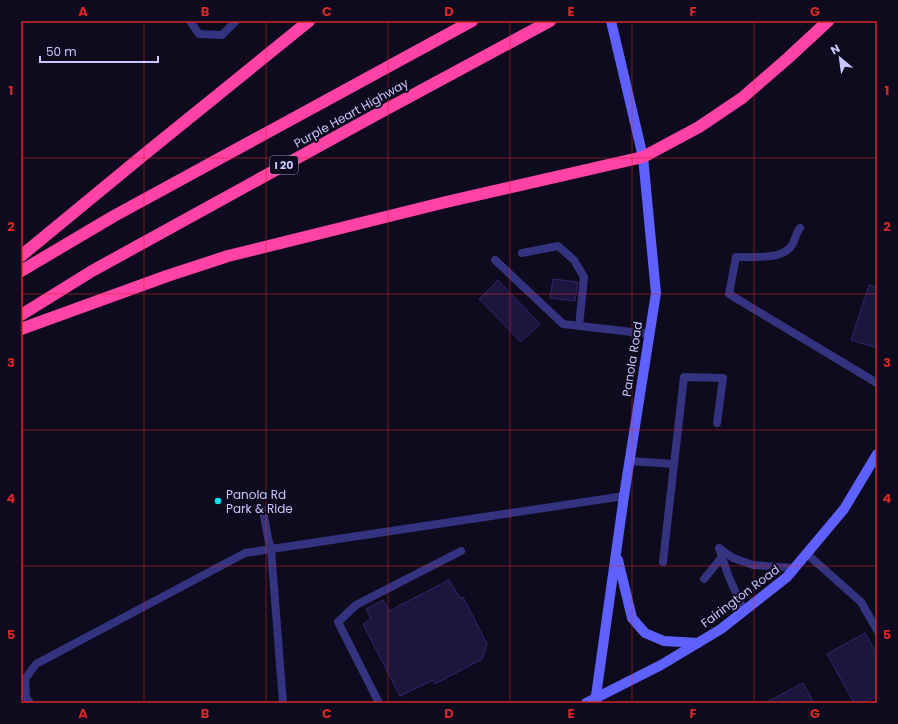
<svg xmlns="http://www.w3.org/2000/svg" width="898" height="724" viewBox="0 0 898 724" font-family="Poppins,sans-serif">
  <rect width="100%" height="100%" fill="#0d0b1d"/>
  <g fill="#1c163f" stroke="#31266c">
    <path d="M553,279l25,3 -3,19 -25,-3z"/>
    <path d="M498,280l42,44 -19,18 -42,-43z"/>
    <path d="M869,285l8,2v61l-26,-8z"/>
    <path d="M449,580l11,18 3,-1 24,47 -5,15 -47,25 -2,-4 -33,16 -37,-72 8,-5 -5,-10 17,-9 6,11z"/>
    <path d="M865,633l12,22v41l-13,7h-10l-27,-49z"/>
    <path d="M803,683l11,20h-49z"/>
  </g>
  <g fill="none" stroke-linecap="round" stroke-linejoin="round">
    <g stroke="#33337f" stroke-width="8">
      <path d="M190,21l9,13 23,1 14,-14"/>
      <path d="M800,228c-4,5 -5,12 -8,17 -9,15 -40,12 -56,12l-7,37 148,89"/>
      <path d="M522,253l36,-7 16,14 10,17 -5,49"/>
      <path d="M495,260l68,64 86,10"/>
      <path d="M630,461l44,3 10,-87 39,1 -6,45"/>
      <path d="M263,510l5,28 3,11 12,154"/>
      <path d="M719,548l14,10 20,7 42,3"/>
      <path d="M719,548l9,27 16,36"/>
      <path d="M807,554l54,48 16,28"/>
      <path d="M663,562l11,-98"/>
      <path d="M704,579l18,-22"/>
      <path d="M30,703l-4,-6 -1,-18 11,-15 209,-111 379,-57"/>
      <path d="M379,703l-41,-81 18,-17 105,-54"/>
    </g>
    <g stroke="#5e61ff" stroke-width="10">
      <path d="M618,560l14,58 13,15 19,8 34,2"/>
      <path d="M586,703l75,-38 60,-36 66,-52 57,-68 33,-55"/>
      <path d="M595,703l29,-207 32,-203 -13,-136 -32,-136"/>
    </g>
    <g stroke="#ff42a5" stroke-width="12">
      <path d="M21,256l125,-103 163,-132"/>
      <path d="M21,271l93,-55 358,-195"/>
      <path d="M21,315l71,-44 278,-153 180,-97"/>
      <path d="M21,329l146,-53 61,-20 218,-54 197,-45 56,-30 43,-29 45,-39 41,-38"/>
    </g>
  </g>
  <path fill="none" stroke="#d62828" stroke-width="1" stroke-opacity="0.55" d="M144,21v682M266,21v682M388,21v682M510,21v682M632,21v682M754,21v682M21,158h856M21,294h856M21,430h856M21,566h856"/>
  <circle fill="#00e4f2" stroke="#0d0b1d" stroke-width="1.5" cx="218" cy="501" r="4"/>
  <g text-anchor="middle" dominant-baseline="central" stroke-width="4" stroke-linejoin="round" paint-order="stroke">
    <rect fill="#0d0b1d" stroke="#928fbb" stroke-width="1" x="270" y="156" width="28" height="18" rx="3"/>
    <g font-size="11" font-weight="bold" fill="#cbc7ff">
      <text x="284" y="165">I 20</text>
    </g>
    <g font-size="12" fill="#cbc7ff" stroke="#0d0b1d">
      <text transform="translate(351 113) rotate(-29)">Purple Heart Highway</text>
      <text transform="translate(632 359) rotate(-81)">Panola Road</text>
      <text transform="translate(740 596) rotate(-37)">Fairington Road</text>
    </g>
    <g font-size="12" fill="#cbc7ff" stroke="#0d0b1d" text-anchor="start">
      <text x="226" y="494">Panola Rd<tspan x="226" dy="14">Park &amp; Ride</tspan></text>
    </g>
  </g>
  <rect width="898" height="724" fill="none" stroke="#0d0b1d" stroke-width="44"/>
  <g transform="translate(840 58) rotate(331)" stroke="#0d0b1d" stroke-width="3" paint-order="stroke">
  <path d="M0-3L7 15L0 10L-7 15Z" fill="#cbc7ff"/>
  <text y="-6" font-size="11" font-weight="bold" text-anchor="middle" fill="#cbc7ff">N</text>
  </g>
  <path d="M40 56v6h118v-6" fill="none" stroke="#cbc7ff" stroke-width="2"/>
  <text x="46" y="56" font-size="12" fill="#cbc7ff" stroke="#0d0b1d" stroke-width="3" paint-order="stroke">50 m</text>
  <rect x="22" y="22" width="854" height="680" fill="none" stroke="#d62828" stroke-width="1.5"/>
  <g font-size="13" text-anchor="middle" font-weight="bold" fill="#d62828">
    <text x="83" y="16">A</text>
    <text x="205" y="16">B</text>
    <text x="327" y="16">C</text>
    <text x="449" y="16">D</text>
    <text x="571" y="16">E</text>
    <text x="693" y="16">F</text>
    <text x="815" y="16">G</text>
    <text x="11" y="95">1</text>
    <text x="887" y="95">1</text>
    <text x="11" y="231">2</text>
    <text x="887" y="231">2</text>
    <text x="11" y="367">3</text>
    <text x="887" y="367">3</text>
    <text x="11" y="503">4</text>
    <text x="887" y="503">4</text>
    <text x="11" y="639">5</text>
    <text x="887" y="639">5</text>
    <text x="83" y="718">A</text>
    <text x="205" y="718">B</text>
    <text x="327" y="718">C</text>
    <text x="449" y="718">D</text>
    <text x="571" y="718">E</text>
    <text x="693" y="718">F</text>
    <text x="815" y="718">G</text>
  </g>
</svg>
